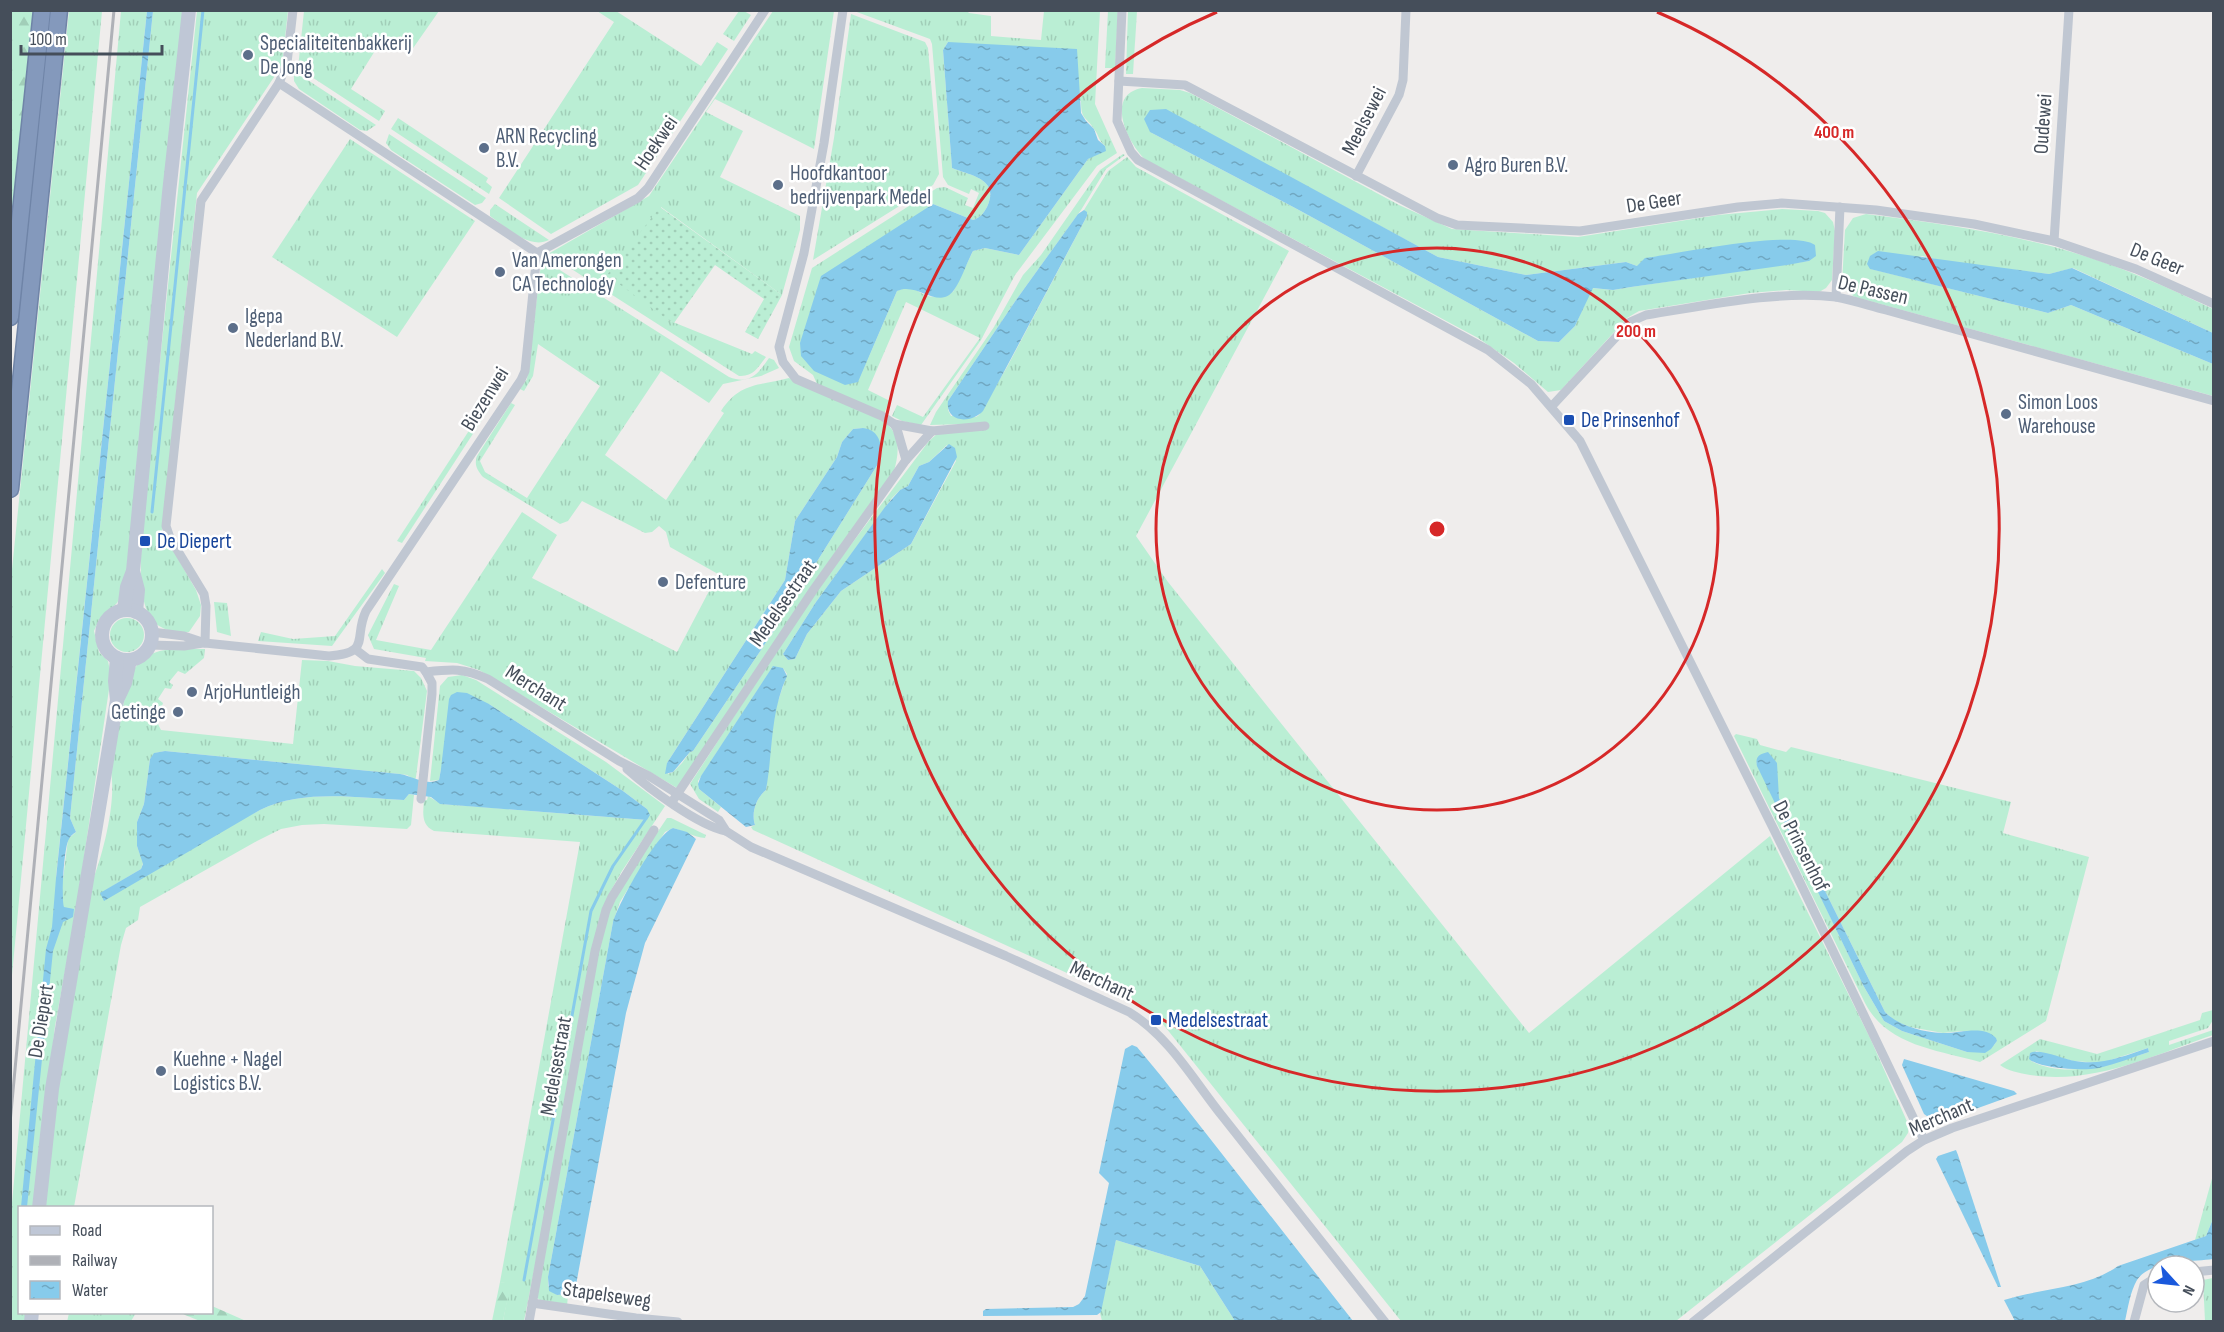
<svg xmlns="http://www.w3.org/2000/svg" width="2224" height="1332" viewBox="0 0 2224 1332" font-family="'Sofia Sans Condensed',sans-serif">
  <defs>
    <pattern id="grass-tufts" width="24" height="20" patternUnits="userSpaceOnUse" patternTransform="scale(1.5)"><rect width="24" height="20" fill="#baeed4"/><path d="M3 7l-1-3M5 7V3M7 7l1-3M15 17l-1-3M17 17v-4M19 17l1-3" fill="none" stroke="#a1ceb8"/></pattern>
    <pattern id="forest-firs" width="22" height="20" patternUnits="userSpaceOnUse" patternTransform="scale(1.5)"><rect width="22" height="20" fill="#baeed4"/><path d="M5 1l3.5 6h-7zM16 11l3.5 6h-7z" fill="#a1ceb8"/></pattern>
    <pattern id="garden-dots" width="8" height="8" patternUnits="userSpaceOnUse" patternTransform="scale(1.5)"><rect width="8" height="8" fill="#baeed4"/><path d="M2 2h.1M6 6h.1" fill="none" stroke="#a1ceb8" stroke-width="1.8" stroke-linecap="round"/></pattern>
    <pattern id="water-ripples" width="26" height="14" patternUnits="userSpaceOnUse" patternTransform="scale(1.5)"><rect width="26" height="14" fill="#87cbeb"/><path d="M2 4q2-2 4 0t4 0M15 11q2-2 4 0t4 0" fill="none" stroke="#70a7c1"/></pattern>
  </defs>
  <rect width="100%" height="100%" fill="#efedec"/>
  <g fill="url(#grass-tufts)" fill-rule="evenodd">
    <path d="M69,11h33l-91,975v-407z"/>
    <path d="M121,11h26l-91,866 7,2 5,-40 8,-7 -6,-14 83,-807h31l-57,555 -4,26 -6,11 -18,17 -5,11 5,21 9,9 3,15 -35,235 -21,115 -21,181 -14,1v104l6,1 -1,8 -14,1v-108z"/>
    <path d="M197,11h91l-6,54 -85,128 -35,338 34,59 5,15 -1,11 -11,16c-10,0 -19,0 -28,-5 -27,-14 -19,-70 -19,-96z"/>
    <path d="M304,11v-1l135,1 -30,43 -26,-16 -32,51 34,22 -6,10 -81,-53z"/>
    <path d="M597,11h19l85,55 16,-24 11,7 -90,136 -87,49 -52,-36 115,-176z"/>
    <path d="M739,11h5l7,4 -17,26 -11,-7z"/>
    <path d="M773,11h61l-20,138 -99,-50 -9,13 37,19 -23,46 80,39v14l-18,65 -121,-88 7,113 84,34 3,-3 11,6c-8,10 -12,20 -27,19l-191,-122 101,-58z"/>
    <path d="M854,11h113l2,2 22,3v20l50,4 3,-29h56l-5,93 22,49 -20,13 -82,109 -34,65 -60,85 -19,-4 -10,-5 5,-11 26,12 57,-79 -74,-36 -38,88 22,11 -6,12 -67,-29 -4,-9 -19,-14 -5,-14 23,-79 125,-80 8,-1 23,11 -3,7 8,3 6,-15 -8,-4 -2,5 -21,-9 -5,-8 -11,-133 -2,-5zM948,42l133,59c0,19 4,14 13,28 5,6 4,11 11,17l-17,13 -69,96 -34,-7 -12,3 -20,41c-6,1 -13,4 -19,5 -15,0 -19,-15 -37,-6l-39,91 75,-178 40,16c7,-2 10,-6 14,-13 13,-28 -15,-31 -35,-39l-9,-118z"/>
    <path d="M1108,11h10l-3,57h-10z"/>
    <path d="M1128,11h9l-4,63h-7z"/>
    <path d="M851,14l74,28 3,6 11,126 -6,11 -120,75 21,-122z"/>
    <path d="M294,71l82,54 -9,6 -7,-1 -61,-41 -5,-8z"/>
    <path d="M1142,88l38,2 10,3 209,112 53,24 126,8 140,-22 64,-6 36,2 7,2 8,9 2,9 -3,49 -6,8 -7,4 -33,-2 -36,3 -111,18 -12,7 -66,72 -13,2 -34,-29 -36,-25 -332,-178c-18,-16 -42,-65 -4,-72zM1150,132l158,55 130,70 88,18 100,-13 11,4 172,-5 -178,26 -18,3 -21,-2 -17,38 -16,16 -21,-1 -241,-132z"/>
    <path d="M398,118l90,60 -2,4 6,5 -3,7 -98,-65z"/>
    <path d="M389,134l97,64 -4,5 -7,2 -84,-55 -5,-7z"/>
    <path d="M350,139l125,82 -78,116 -125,-80z"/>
    <path d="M1123,154l2,1 -19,14 -25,41 -65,90 -68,101v9l3,6 25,1 3,-2 28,-48 80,-151 -3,-6 24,-39 19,-14 9,10 153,84 -153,285 32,46 361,451 241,-197 101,204 38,86 -1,7 -6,9 -226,179h-275l-243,-303 -23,-14 -382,-174 -2,-3 4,-2c-4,-12 1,-27 11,-35l8,-77 13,-39 -4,-6h-11l-74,113 1,8 22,18 -3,5 -19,-13 -9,-15 123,-189 116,-154 8,-7 29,-10 -36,1 6,-13 58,-85 29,-52 18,-20 59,-85zM947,445l9,16 -45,83 -70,47 -34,43 -12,25 -7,1 -5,-6 33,-52 76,-104 8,-8 8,-4 11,-20 10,-4z"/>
    <path d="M495,204l54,36c-20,10 -43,-13 -59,-24v-6z"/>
    <path d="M1866,214c71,9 143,19 212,40 47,14 91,34 135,55v24l-140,-65 -24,6 -100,-12 -27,-6 -51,13 177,44 23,-8 142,59v32l-358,-99 -8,-5 -5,-9 3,-53 8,-12z"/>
    <path d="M544,260l185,117c21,8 29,-3 40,-19l5,2 5,8 -18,8 -38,8 -14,19 -48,-32 -56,84 61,45 58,-87 -3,-2c19,-29 38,-25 68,-33l8,5c19,9 81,31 93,44 11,12 8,30 4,44l-217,317 -198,-118 -22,-7 -32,-2 1,-3 -52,-9 -6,-14 26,-51 5,2 -23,54 55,10 91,-138 35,23 -25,43 145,74 41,-78 -48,-27 -4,-15 -7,-6 -7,6 -7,1 -63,-32 -14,20 -8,3 -77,-47c-6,-7 -9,-12 -6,-21l34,-53 4,2 -35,56 5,11 42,26 73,-112 -62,-42 -5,32 -9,15 -4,-2 7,-10 14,-115zM863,428l19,22 -1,9 -108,173 -80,119 -3,1 -8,11 -9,9 -5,2 -1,-11 118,-183 10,-59 42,-64 5,-15 11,-13z"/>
    <path d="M487,403l4,3 -89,137 -5,-2z"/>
    <path d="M382,569l3,4 -53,73 -74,-5 3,-9 32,7 42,-3z"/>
    <path d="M214,602l13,1 4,33 -14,-4z"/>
    <circle cx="127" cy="635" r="17"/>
    <path d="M205,649l-1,9 -19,16 -7,-3 -9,11 4,3 -2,4 -6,-1 -7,11 5,4 -2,6h-7l-2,13 6,2 3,6 132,14 9,-84 26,1 27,5 59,5 7,7 6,13 -11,86 -1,3 -8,-5 -7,-1 -235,-23 -10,2 -5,6 -6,45 -7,18v24l6,17 -2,6 -40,24 159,-83c43,-21 97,-12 144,-10l5,-6 5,1 -3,30 -4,4 -83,-5 -22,1 -21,4 -24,12 -117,66 -2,13 -12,8 -5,17 -47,262 -29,1 13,-124 34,-202c11,-27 26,-86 18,-114l19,-90c17,-34 43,-29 76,-29z"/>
    <path d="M462,675l14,5 130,82 59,44 -43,65 -13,23 -85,427h-21l7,-37 -10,-2 80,-440 -146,-11c-13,-6 -11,-18 -10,-31h3l1,-4 13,8 206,16v-11l-24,-18 -134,-87 -48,65 -2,11 -9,1 10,-95 8,-9z"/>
    <path d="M1736,734l21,5 3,6 26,7 5,-5 220,55 -8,31 86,24 -43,164 -66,41c-42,-12 -93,-16 -115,-59l-131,-267zM1756,762l22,27 1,9 106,214 10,9 15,6 33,6 19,-2 35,10 -3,4 -27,7 -65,-21 -18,-10 -21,-36z"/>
    <path d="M667,818h4l35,17 -1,3c-11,-1 -21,-7 -32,-10l-8,4 -26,39 -19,31 -7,20 -65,355v9l9,9h11l-1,11 -27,-6 -4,-3 63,-350 10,-35 17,-33z"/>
    <path d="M2213,1010v10l-5,8 -39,13v4l44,-15v5c-59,20 -119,50 -183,40 -10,-2 -23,-4 -30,-10l40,-26 57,15 103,-34 2,-7zM2148,1048l1,4c-36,11 -81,28 -118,9l5,-10 37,10 28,2z"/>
    <path d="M2213,1175v44l-7,17 -11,4z"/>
    <path d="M1116,1240l84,26 35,55h-133l-2,-8z"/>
    <path d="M2213,1278v43h-8l-2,-41z"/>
    <path d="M69,1313h67l-5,8 -64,1z"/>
  </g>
  <g fill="url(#forest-firs)">
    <path d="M11,10l22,1 -22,216 -1,-216z"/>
    <path d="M500,1282l11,1 -8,38h-11z"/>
    <path d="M212,1306l34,15h-46l-20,-8 32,-1z"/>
  </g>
  <path fill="url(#garden-dots)" d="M660,207l122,88 -24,44 -13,-7 19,-33 -49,-34 -41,58 -6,-3 -61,-45z"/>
  <g fill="url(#water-ripples)">
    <path d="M147,11h6l-83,807 6,14c-3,2 -6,4 -7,7 -5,7 -8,59 -5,68l10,2 -1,8 -10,5 -10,29 -26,256h-6l25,-258 6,-22 4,-49z"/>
    <path d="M948,42l129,7 4,64 5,8 8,8 4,11 7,6 1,5 -18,8 -69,96 -34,-7 -12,3c-7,13 -11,28 -19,39 -15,21 -37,-9 -57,1l-39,91 -13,3 -31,-14 -13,-15 -1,-13 21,-67 112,-72 40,16c7,-2 10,-6 14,-13 13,-28 -15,-31 -35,-39l-9,-118z"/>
    <path d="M1166,109l272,148 88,18 100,-13 11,4 8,-8c31,-4 148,-29 170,-13l1,11 -7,5 -22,4 -156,22 -18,3 -20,-2 -18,38 -16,16 -21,-1 -241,-132 -147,-77 -6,-13 6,-9z"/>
    <path d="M1084,210l3,2v4l-104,195c-12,13 -38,12 -35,-10l68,-101 62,-86z"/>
    <path d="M1878,251l171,23 23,-6 141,65v31l-142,-59 -23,8 -178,-44 -3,-5 3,-8z"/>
    <path d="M863,428c17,2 19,17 18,31l-108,173 -80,119 -3,1 -17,20 -8,2 2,-11 118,-183 10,-59 42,-64 5,-15 11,-13z"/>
    <path d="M949,444l6,4 2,9 -46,87 -70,47 -34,43 -12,25 -7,1 -5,-6 33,-52 69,-95 15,-17 8,-4 11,-20 10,-4z"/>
    <path d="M773,666l10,2 4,8c-17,37 -14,75 -21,114 -10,8 -15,23 -11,35l-9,2 -47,-38 -1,-5 3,-8z"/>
    <path d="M457,692l10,1 22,11 134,87 24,18 3,6 -3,5 -207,-16 -9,-7 -22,-3 -5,6c-47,-2 -101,-11 -144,10l-156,91 -4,-8 41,-24 2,-5 -6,-18v-24l7,-18 6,-45 4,-6 11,-2 235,23c13,2 25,12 39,6l2,-11 8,-70 2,-4z"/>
    <path d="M1768,752l9,11 2,35 106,214c14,14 37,20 57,21 16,1 41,-9 54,5l1,3 -6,8 -6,4 -18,-1 -65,-21 -18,-10 -21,-36 -106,-219c-2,-9 2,-12 11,-14z"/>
    <path d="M673,828l14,4 9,7 -51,104 -19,70 -50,272 -5,9 -14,1 -8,-4 -1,-14 65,-355c6,-19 43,-88 60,-94z"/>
    <path d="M1132,1045l5,2 24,29 192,245h-118l-35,-55 -84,-26 -15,72 -4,3 -114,1v-5l3,-2 87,-2 6,-3 6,-8 24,-113 -10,-10 26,-124z"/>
    <path d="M2148,1048l1,4c-16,5 -33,12 -50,16 -15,3 -59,1 -70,-9l1,-6c9,-5 34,6 45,8 26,5 49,-5 73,-13z"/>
    <path d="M1904,1059l110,32 3,3 -75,27 -11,-2 -7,-5 -22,-49z"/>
    <path d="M1956,1150l2,5 43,132h-3l-62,-128 2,-3z"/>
    <path d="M2213,1219v40c-21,3 -63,1 -76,21 -7,12 -9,28 -12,41h-110l-11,-21c37,-12 82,-11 114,-34l88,-30z"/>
  </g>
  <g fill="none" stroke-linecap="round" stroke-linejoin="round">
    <g stroke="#87cbeb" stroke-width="3">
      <path d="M152,512l51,-502"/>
      <path d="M524,1280l67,-369 22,-45 32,-46"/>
    </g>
    <defs>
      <g id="motorway">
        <path d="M10,317l32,-307"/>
        <path d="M10,489l49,-479"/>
      </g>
    </defs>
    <use href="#motorway" stroke="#6f84a7" stroke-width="19"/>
    <g stroke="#c0c7d2" stroke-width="9">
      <path d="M843,10l-19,133 -20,110 -25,94 4,15 13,17 86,37 12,8 3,5 9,31"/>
      <path d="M1122,10l-5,111 14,31 7,8 350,190 43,34 49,57 216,433 128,266"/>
      <path d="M1119,81l66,4 252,133 20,7 123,6 158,-24 44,-4 94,7 98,14 80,17 82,28 78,35"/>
      <path d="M279,83l8,-20 6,-53"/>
      <path d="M1356,176l43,-81 4,-15 3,-70"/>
      <path d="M2054,241l15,-231"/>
      <path d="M537,253l101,-55 10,-10 117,-178"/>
      <path d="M1836,297l4,-90"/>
      <path d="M1552,406l78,-84 16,-7c59,-9 131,-25 190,-18 17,3 34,9 50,13l328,91"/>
      <path d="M894,424l38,7 53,-5"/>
      <path d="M152,632l32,4 21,7 124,13c43,-3 24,-18 37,-45l155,-231 4,-9 12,-118"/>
      <path d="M205,643l1,-37 -2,-12 -34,-56 -4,-12 35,-325 78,-118 258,170"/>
      <path d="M150,645l34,1 19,-3"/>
      <path d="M355,649l13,10 54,8 4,5c27,-3 37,-4 62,7l131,82 30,15 70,44 7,11 25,16 255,109 123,56c41,25 65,69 94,105 54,69 108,137 162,205"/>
      <path d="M627,769c21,19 72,57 99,62"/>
      <path d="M421,799l11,-105v-11l-6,-11"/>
      <path d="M672,802l142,-213 92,-129 26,-29"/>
      <path d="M2194,1272l20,-2"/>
      <path d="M532,1303l104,15 42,4"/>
      <path d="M529,1322l66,-371 11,-41 6,-13 42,-67"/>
      <path d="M1693,1322l214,-171 17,-11 28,-12 262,-87"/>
      <path d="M2134,1322l10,-37 14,-9"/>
    </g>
    <g stroke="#bfc7d6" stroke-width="14">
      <path d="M133,571l5,19 -2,22"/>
      <circle cx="127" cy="635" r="25"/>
      <path d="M124,610l3,-23 6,-16 36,-378 20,-183"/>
      <path d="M117,700l8,-17 5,-23"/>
      <path d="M39,1208l13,-119 65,-389 -2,-19 2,-23"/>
      <path d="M31,1322l1,-10"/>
    </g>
    <use href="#motorway" stroke="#8499bc" stroke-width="16"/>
    <path stroke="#afb1b7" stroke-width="3" d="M10,1123l104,-1113"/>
  </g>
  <g fill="none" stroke="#d62828" stroke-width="3">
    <circle cx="1437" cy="529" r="281"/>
    <path d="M1657 12A562 562 0 1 1 1217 12"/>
  </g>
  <g fill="#5c6f8a" stroke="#fff" stroke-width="2">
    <circle cx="248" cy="55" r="6"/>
    <circle cx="484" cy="148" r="6"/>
    <circle cx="1453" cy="165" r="6"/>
    <circle cx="778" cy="185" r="6"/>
    <circle cx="500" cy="272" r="6"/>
    <circle cx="233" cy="328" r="6"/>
    <circle cx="2006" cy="414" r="6"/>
    <circle cx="663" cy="582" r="6"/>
    <circle cx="192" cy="692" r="6"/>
    <circle cx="178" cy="712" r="6"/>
    <circle cx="161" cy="1071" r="6"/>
  </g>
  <g fill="#1a4fb4" stroke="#fff" stroke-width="2">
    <rect x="1563" y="414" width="12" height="12" rx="3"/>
    <rect x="139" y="535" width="12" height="12" rx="3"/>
    <rect x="1150" y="1014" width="12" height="12" rx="3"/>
  </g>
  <g text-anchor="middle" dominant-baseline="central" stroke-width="5" stroke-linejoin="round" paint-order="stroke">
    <g font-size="21" fill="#4e5e75" stroke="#fff" text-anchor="start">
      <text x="260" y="43">Specialiteitenbakkerij<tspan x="260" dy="24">De Jong</tspan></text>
      <text x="496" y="136">ARN Recycling<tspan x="496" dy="24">B.V.</tspan></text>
      <text x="1465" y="165">Agro Buren B.V.</text>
      <text x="790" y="173">Hoofdkantoor<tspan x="790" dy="24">bedrijvenpark Medel</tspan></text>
      <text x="512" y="260">Van Amerongen<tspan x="512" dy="24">CA Technology</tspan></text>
      <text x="245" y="316">Igepa<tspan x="245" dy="24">Nederland B.V.</tspan></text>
      <text x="2018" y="402">Simon Loos<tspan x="2018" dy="24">Warehouse</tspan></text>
      <text x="675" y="582">Defenture</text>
      <text x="204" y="692">ArjoHuntleigh</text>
      <text x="166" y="712" text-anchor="end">Getinge</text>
      <text x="173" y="1059">Kuehne + Nagel<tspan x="173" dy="24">Logistics B.V.</tspan></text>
    </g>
    <g font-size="21" fill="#454e5a" stroke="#fff">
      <text transform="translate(1364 121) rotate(-63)">Meelsewei</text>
      <text transform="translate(2043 124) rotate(-86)">Oudewei</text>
      <text transform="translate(656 143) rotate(-56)">Hoekwei</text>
      <text transform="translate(1654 202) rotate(-9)">De Geer</text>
      <text transform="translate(2157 259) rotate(22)">De Geer</text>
      <text transform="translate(1873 290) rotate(13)">De Passen</text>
      <text transform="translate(485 399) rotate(-58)">Biezenwei</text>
      <text transform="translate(783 603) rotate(-55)">Medelsestraat</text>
      <text transform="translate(536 688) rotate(32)">Merchant</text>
      <text transform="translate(1801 846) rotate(63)">De Prinsenhof</text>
      <text transform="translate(1102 981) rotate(25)">Merchant</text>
      <text transform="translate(41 1021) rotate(-81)">De Diepert</text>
      <text transform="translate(556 1066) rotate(-80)">Medelsestraat</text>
      <text transform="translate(1941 1117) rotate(-23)">Merchant</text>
      <text transform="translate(607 1295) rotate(8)">Stapelseweg</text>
    </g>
    <g font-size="21" fill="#164399" stroke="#fff" text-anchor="start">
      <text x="1581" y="420">De Prinsenhof</text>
      <text x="157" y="541">De Diepert</text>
      <text x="1168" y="1020">Medelsestraat</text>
    </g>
  </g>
  <circle cx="1437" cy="529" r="9" fill="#d62828" stroke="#fff" stroke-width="3"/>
  <g font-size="18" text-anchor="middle" font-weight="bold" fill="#d62828" stroke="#fff" stroke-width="5" stroke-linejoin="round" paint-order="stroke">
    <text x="1834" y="138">400 m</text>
    <text x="1636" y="337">200 m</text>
  </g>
  <rect width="2224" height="1332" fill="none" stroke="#454e5a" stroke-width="24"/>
  <rect x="18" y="1206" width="195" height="108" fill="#ffffff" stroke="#b5b8bd" stroke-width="1.5"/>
  <rect x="30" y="1226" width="30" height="9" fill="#bfc7d6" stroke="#b5b8bd" stroke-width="1.5"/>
  <text x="72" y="1236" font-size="18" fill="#454e5a">Road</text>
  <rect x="30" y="1256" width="30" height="9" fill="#afb1b7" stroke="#b5b8bd" stroke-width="1.5"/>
  <text x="72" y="1266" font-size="18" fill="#454e5a">Railway</text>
  <rect x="30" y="1281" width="30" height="18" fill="url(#water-ripples)" stroke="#b5b8bd" stroke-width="1.5"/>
  <text x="72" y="1296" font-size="18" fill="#454e5a">Water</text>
  <g transform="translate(2176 1284) rotate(117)"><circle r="28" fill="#ffffff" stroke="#b5b8bd" stroke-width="1.5"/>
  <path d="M0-4.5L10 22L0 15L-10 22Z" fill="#1a59dc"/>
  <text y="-9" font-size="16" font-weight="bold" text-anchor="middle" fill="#454e5a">N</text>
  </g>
  <path d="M21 45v9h141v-9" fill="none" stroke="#454e5a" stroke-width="3"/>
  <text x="30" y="45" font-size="18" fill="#454e5a" stroke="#ffffff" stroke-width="4.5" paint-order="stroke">100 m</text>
</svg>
